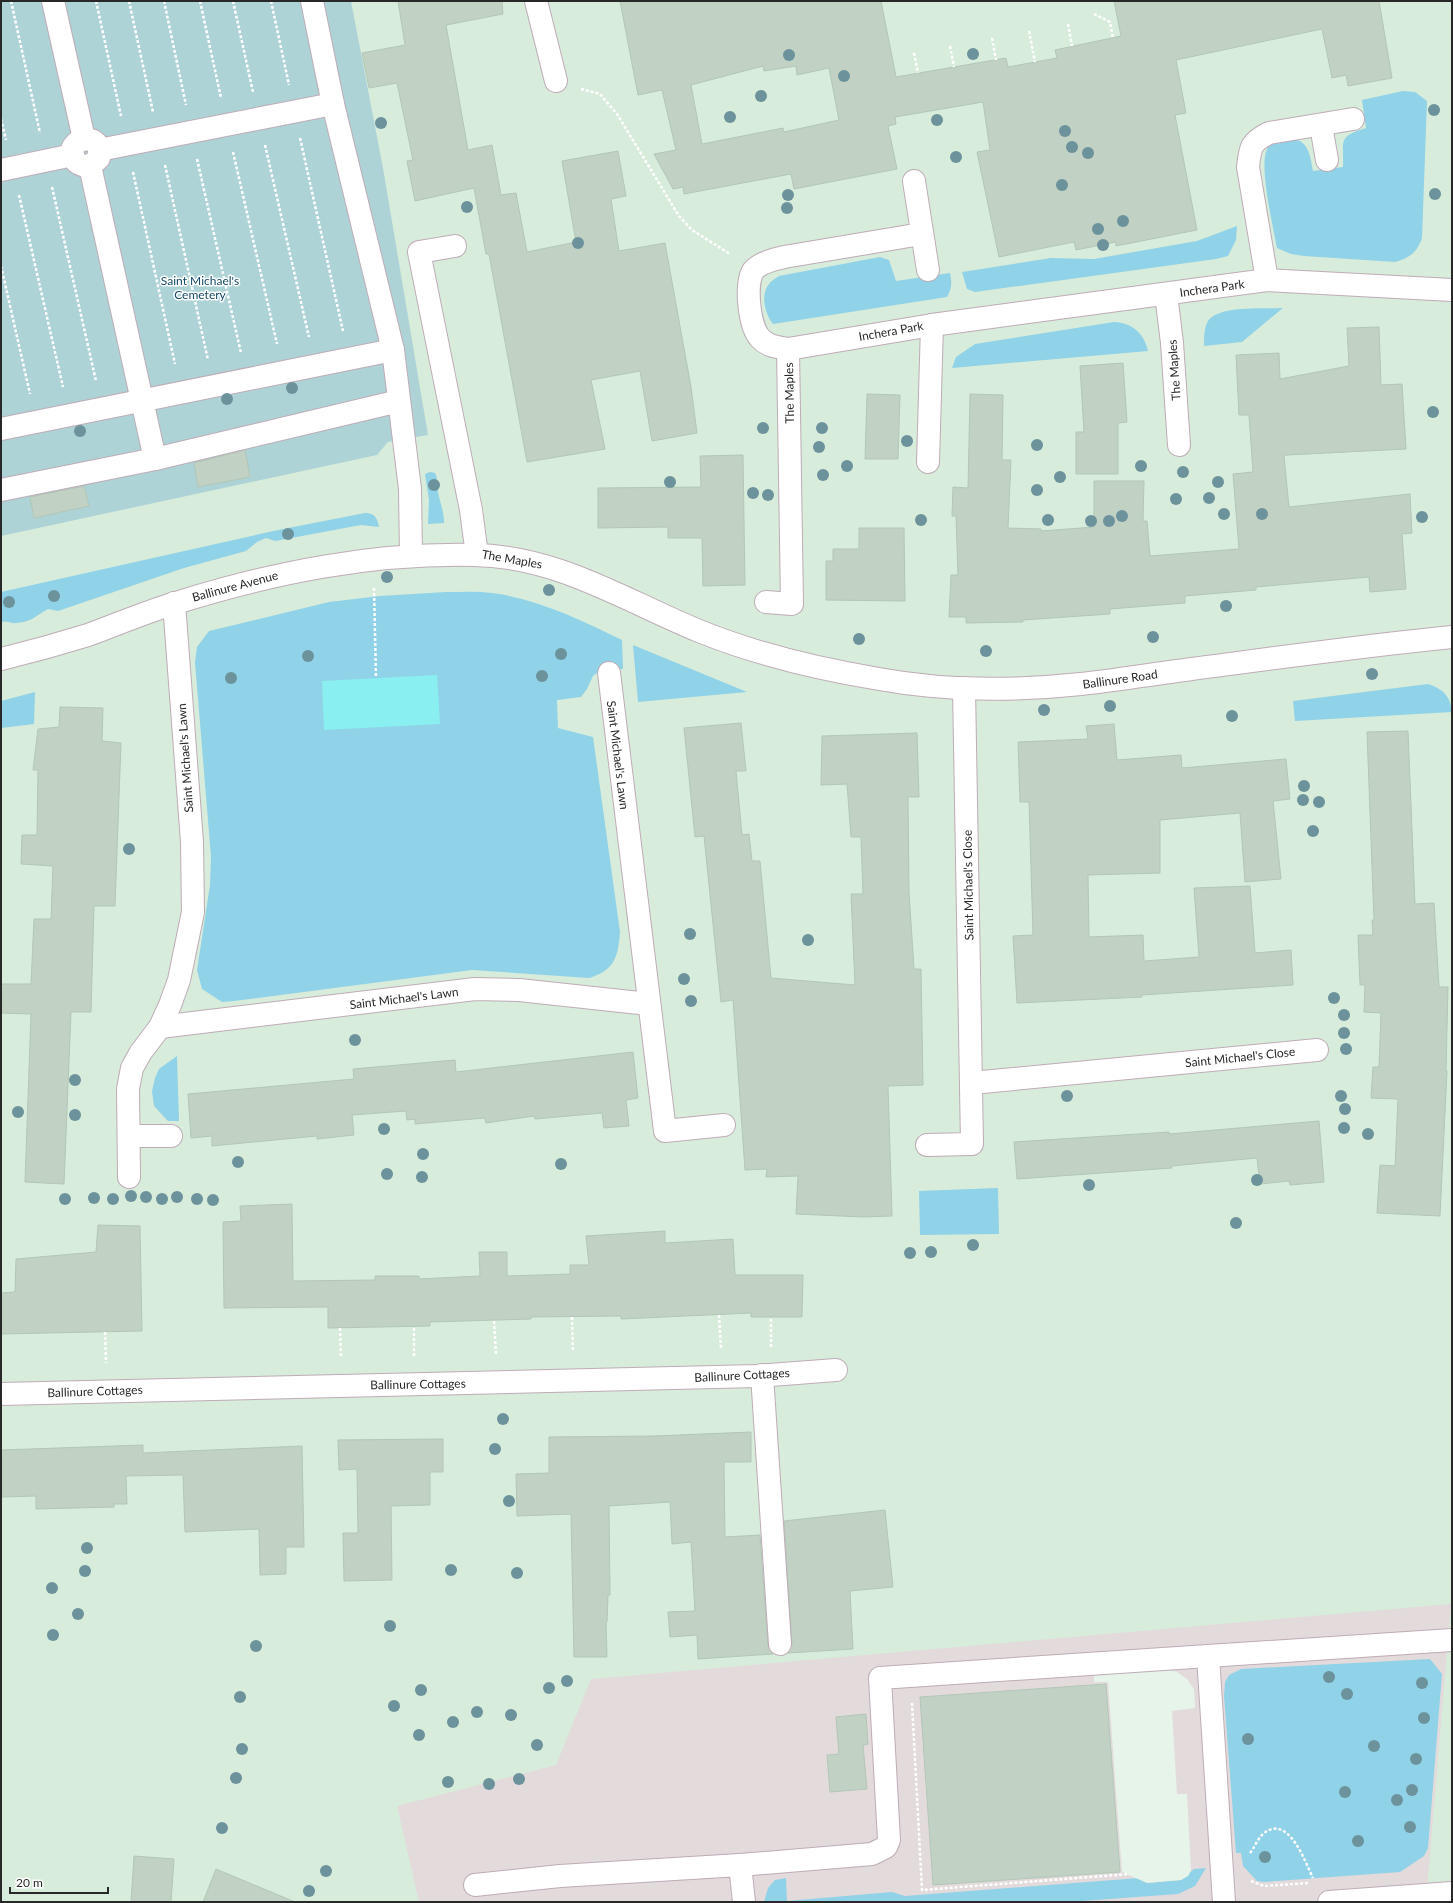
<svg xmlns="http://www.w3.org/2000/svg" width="1453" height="1903" viewBox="0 0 1453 1903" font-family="Lato,sans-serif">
  <rect width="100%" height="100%" fill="#d8ecdb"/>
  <path fill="#e3dadb" d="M1451,1604l-25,298h-1007l-22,-96 159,-41 35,-86z"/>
  <g fill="#90d2e7">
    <path d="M1403,91l12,1 12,9 -5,137c-5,15 -13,20 -27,24l-91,-6 -13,-2 -14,-6c-4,-22 -17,-77 -11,-96 3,-12 25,-16 34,-11 10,6 11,20 13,30l30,-4c1,-27 -6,-30 23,-39l-4,-28z"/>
    <path d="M1237,226l-1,14 -8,16 -12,3 -241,33 -8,-3 -5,-17 89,-14 43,1 103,-18z"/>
    <path d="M880,257l9,3 7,21 54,-8c2,10 2,15 -3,24l-174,27c-8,-10 -13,-29 -4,-40 2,-3 7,-6 10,-8z"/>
    <path d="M1283,308l-41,34 -38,4c0,-7 0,-19 4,-25 11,-16 56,-12 75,-13z"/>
    <path d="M1114,322c18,1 30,11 34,29l-196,17 4,-11 19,-13z"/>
    <path d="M430,472l5,1c3,5 2,12 3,19 2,12 6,18 6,31l-16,1 1,-24 -4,-26z"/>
    <path d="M365,513c10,0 12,5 14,14l-18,-2 -86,16 -9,-3 -9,4 -11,9 -62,17 -126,43 -10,-2c-11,6 -17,13 -31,14 -6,1 -10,-3 -16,-1v-30l277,-62z"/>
    <path d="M446,592c15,0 31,-1 46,1 46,6 89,27 130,47l1,29 -22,1 -8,6 -6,13 -6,8 -24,3 1,28 35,9 27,195c-2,25 -5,38 -31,46l-117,-8 -238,31 -12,1 -20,-13 -5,-19 13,-85 1,-28 -16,-195 2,-15 12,-16 120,-29 51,-6z"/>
    <path d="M633,645l114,47 -109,10z"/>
    <path d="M1428,684c16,5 22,13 24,28l-157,9 -2,-20z"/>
    <path d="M35,692l-1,32 -33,4v-27z"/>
    <path d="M177,1056l2,65h-11l-14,-15 -2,-15 3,-13 4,-9z"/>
    <path d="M998,1188l1,46 -79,1 -1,-44z"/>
    <path d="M1430,1659l12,15 -14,174 -4,8 -24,16 -136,10 -7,-1 -14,-15 -2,-13h-5l-12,-157 1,-14 4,-7 12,-6z"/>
    <path d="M1206,1868l-11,18 -17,8 -110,8h-304l4,-14 7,-8 11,-2 1,23 105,-9 13,4 234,-18 8,5 34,-3 13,-11z"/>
  </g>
  <path fill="#aed3d7" d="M1,1h350l32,167 45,267 -40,7 -11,13 -376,81z"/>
  <path fill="#8aeff0" d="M437,675l3,49 -116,6 -2,-49z"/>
  <path fill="#e6f4e9" d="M1163,1668l14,4 10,7 7,10 1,19 -23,3 5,83h10l4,77 -3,5 -7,4 -34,3 -25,-11 -14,-190h-14v-8z"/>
  <g fill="#c1d1c4" stroke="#b2c7b7" fill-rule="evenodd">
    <path d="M398,1h104l1,13 -57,11 22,125 24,-5 9,50 15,-2 11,59 49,-10 -14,-81 56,-10 8,45 -15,3 8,52 46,-8 26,144 6,46 -45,8 -12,-70 -49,9 14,69 -78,13 -38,-208h-3l-12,-66 -59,13 -8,-40 6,-1 -16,-77 -28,5 -7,-35 43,-8z"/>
    <path d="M620,1h261l15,76 110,-19 2,9 49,-9 -2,-8 66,-14 -7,-35h265l13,77 -44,8 -2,-11 -14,3 -10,-49 -146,31 10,53 -11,2 22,115 -81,16v-4l-40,8 -2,-8 -75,15 -22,-105 13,-2 -7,-48 -88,15 1,7 -8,2 9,43 -103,20 -3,-15 -107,20 -1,-7 -10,2 -19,-35 22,-4 -14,-60 -24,5zM763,66l1,5 32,-5 1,9 32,-7 10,52 -55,12 -1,-4 -81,16 -11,-59z"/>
    <path d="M1379,327l2,58 21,-1 4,65 -119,6 -3,1 5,51 121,-13 2,39 -10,1 4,55 -36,3 -1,-15 -113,10v3l-71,6v7l-75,6v5l-87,6v2l-57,1v-6h-17l2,-42h7l-2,-59h-4l1,-29 15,1 2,-94 33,1 -1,65h9l-3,68 33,1v2l53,-4v-46h50l-1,40h4l3,35 89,-7 -6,-75 20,-2 -4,-57h-10l-3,-60 43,-2 1,26 69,-13 -2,-38z"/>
    <path d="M1123,363l4,59 -9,1v51h-42v-42h8l-4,-66z"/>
    <path d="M867,394l33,1 -2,64h-33z"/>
    <path d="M245,450l5,27 -52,10 -4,-24z"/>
    <path d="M743,455l2,130 -42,1 -1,-48h-34v-11l-70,1v-40l103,-1 -1,-31z"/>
    <path d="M84,486l5,20 -55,12 -4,-21z"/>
    <path d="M859,528h45l1,73 -79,-1v-39h7v-12h26z"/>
    <path d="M60,707l43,1 -1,33 19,2 -6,163h-21l-3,106h-20l-7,172 -39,-2 6,-168 -30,-1v-29h30l3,-65h17l2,-53 -32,-2 1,-29h15l1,-65h-5l5,-41 21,-2z"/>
    <path d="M741,723l5,48h-10l6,64 7,-1 3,27h8l11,117 84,7 -4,-91h12l-2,-57h-10l-4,-53 -26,1 1,-49 95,-3 2,64h-11l1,95 5,77h7l2,116 -35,1 4,130 -29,1 -67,-3 2,-38 -32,1 1,-8 -22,1 -12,-170 -12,2 -17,-166 -9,1 -11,-109z"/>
    <path d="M1114,724l3,36 64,-5 1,13 104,-9 4,40 -17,2 8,78 -36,3 -5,-69 -80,7v53l-72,2 1,62 54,-2 1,26 55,-4 -5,-69 56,-2 5,67 36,-3 2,35 -151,10v2l-125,6 -4,-67 20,-1 -4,-133h-9l-2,-60 70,-3 -2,-13z"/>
    <path d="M1408,731l7,173 19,-1 5,84h9l-2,84h1l-7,145 -63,-3 3,-48 15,1 3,-67 -27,-1 2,-31h6l2,-54 -17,-1 1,-27h-5l-2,-50h15l-1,-15h2l-7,-188z"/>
    <path d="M633,1052l5,46 -12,2 3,26 -25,2 -2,-15 -67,6 -1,-3 -48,7 -1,-5 -70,6v-5l-8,1 -1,-9 -54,4 2,20 -37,4v-3l-105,10v-10l-21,2 -3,-44 166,-15 -1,-10 102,-9 1,12z"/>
    <path d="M1319,1121l5,61 -34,3 -1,-4 -29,3 -3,-26 -86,8 1,2 -155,11 -3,-37 155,-10v2z"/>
    <path d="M292,1204l1,77 82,-1v-4h44v3l61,-3 -1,-24h28v24l63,-2v-9h19l-3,-29 79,-5v12l68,-4 2,36h68l-1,42h-51v-4l-130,6v-3l-90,1v2l-101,3v4l-102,2v-21l-104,1 -1,-86 18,-1 -1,-15z"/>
    <path d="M98,1225l42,1 2,105 -141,3v-41l14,-1 1,-33 80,-7z"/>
    <path d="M751,1432v30h-27l1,75 35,-2 8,110 5,9 -75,5 -1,-24 -27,2 -2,-25 27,-1 -4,-69 -19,2 -2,-42 -61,4 1,89h-2l-1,27h-1l1,35h-33l-3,-143 -54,2 -1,-42 33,-1v-36l105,-1z"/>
    <path d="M443,1439v33h-13v33l-39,1 1,74 -48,1 -1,-48h15l-1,-64 -18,1 -1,-30z"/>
    <path d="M143,1445v8l159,-7 2,101h-18v27l-26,1 -1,-46 -74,3 -2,-57 -57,1 1,28h-13v3l-78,2v-13l-35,1v-47z"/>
    <path d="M885,1510l8,77 -43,4 3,58 -65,4 4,-10 -8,-122z"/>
    <path d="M1106,1684l14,188 -187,13 -13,-188z"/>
    <path d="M866,1714l2,30 -5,1 4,44 -37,3 -3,-37 12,-1 -3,-37z"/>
    <path d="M134,1856l40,3 -3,43h-40z"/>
    <path d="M216,1869l79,33h-92z"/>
  </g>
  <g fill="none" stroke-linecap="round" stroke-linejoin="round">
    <defs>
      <g id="minor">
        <path d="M53,1l31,138"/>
        <path d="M312,1l21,103 60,246 17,139 1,67"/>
        <path d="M536,1l20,80"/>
        <path d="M1321,126l6,34"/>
        <path d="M99,150l234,-46"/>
        <path d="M90,166l9,-8c6,-29 -36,-20 -25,0 3,7 9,8 16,8l65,293"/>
        <path d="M1,170l72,-15"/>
        <path d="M914,181l14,89"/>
        <path d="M921,234l-137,23c-9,2 -25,6 -31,14 -8,14 -4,55 7,67 8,9 18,9 28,11l144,-24 335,-45 185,10"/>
        <path d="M455,246l-36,6 52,258 6,45"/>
        <path d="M1267,280l-19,-113c2,-20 3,-25 21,-34l84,-14"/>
        <path d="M1166,294l6,49 7,102"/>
        <path d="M1,429l392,-79"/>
        <path d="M928,462l4,-137"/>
        <path d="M1,490l154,-31 244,-58"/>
        <path d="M766,602l26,2 -4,-255"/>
        <path d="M1,659c29,-7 58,-15 87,-24 30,-11 60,-24 91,-33 97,-30 193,-49 295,-47 83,1 150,45 225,76 57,23 119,38 180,48 65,12 136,12 202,5 32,-3 64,-9 96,-13 92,-12 183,-25 275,-34"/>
        <path d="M609,673l56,458 59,-6"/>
        <path d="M160,1027l315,-38 44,1 130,14"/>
        <path d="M972,1083l345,-33"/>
        <path d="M129,1136h42"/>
        <path d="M927,1145l45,-1 -8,-456"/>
        <path d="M129,1177l-1,-88 4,-21 9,-16 19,-25 10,-22 9,-25 14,-68 -1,-70 -18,-239"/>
        <path d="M762,1375l18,269"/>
        <path d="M1,1394l756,-18 79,-6"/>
        <path d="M1208,1656l244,-16"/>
        <path d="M740,1865l132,-11 14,-7 3,-7 -9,-162 328,-22 16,246"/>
        <path d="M475,1885l85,-9 180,-11 4,37"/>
        <path d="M1329,1902l123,-9"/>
      </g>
    </defs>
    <use href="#minor" stroke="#beacb6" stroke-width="24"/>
    <g stroke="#fff" stroke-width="2.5" stroke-dasharray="3 2" stroke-linecap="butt">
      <path d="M11,1l29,132"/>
      <path d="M96,1l25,115"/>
      <path d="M129,1l24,111"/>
      <path d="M164,1l22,104"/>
      <path d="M200,1l21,97"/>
      <path d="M233,1l20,91"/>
      <path d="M271,1l18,84"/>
      <path d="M1094,14l16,8 3,16"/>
      <path d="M1068,24l4,22"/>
      <path d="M1029,31l6,31"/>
      <path d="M992,38l4,22"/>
      <path d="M950,46l4,21"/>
      <path d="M914,53l4,20"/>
      <path d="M581,89l19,5 17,20 62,102 13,14 38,24"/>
      <path d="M1,119l5,21"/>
      <path d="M300,138l43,193"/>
      <path d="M265,145l44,192"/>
      <path d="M233,152l44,192"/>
      <path d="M197,159l44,194"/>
      <path d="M165,165l43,195"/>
      <path d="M133,172l42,192"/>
      <path d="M52,187l44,194"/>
      <path d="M19,195l44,192"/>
      <path d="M1,266l29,128"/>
      <path d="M374,588l2,90"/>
      <path d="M719,1315l2,33"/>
      <path d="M572,1317l1,35"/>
      <path d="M494,1321l2,33"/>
      <path d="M340,1328l1,29"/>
      <path d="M105,1332l1,31"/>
      <path d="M771,1347v-30"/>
      <path d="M414,1356v-29"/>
      <path d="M912,1703l10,187 207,-16"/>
      <path d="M1250,1853c5,-6 7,-14 14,-20 25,-19 41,29 49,45"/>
      <path d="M1251,1881l13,5 45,-3"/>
    </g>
    <use href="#minor" stroke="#fff" stroke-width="22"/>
  </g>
  <g fill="#6c929c">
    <circle cx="973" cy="54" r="6"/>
    <circle cx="789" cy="55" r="6"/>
    <circle cx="844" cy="76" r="6"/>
    <circle cx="761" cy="96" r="6"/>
    <circle cx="1434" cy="110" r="6"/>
    <circle cx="730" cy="117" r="6"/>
    <circle cx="937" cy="120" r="6"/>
    <circle cx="381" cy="123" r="6"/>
    <circle cx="1065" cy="131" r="6"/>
    <circle cx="1072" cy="147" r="6"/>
    <circle cx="1088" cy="153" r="6"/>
    <circle cx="956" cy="157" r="6"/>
    <circle cx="1062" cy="185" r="6"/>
    <circle cx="1435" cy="194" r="6"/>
    <circle cx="788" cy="195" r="6"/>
    <circle cx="467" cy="207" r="6"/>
    <circle cx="787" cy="208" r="6"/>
    <circle cx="1123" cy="221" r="6"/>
    <circle cx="1098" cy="229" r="6"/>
    <circle cx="578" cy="243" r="6"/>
    <circle cx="1103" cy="245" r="6"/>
    <circle cx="292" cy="388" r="6"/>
    <circle cx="227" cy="399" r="6"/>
    <circle cx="1433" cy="412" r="6"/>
    <circle cx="763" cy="428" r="6"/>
    <circle cx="822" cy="428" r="6"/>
    <circle cx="80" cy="431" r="6"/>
    <circle cx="907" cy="441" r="6"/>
    <circle cx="1037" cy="445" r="6"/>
    <circle cx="819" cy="447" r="6"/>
    <circle cx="847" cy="466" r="6"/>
    <circle cx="1141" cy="466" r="6"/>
    <circle cx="1183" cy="472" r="6"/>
    <circle cx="823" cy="475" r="6"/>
    <circle cx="1060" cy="477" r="6"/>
    <circle cx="670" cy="482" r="6"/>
    <circle cx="1218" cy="482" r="6"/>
    <circle cx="434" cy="485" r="6"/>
    <circle cx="1037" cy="490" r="6"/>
    <circle cx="753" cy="493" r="6"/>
    <circle cx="768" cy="495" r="6"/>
    <circle cx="1209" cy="498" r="6"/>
    <circle cx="1176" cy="499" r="6"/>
    <circle cx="1224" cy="514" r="6"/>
    <circle cx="1262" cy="514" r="6"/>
    <circle cx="1122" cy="516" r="6"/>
    <circle cx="1422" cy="517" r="6"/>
    <circle cx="921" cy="520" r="6"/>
    <circle cx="1048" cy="520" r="6"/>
    <circle cx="1091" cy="521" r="6"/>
    <circle cx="1109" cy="521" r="6"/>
    <circle cx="288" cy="534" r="6"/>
    <circle cx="387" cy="577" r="6"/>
    <circle cx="549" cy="590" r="6"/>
    <circle cx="54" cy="596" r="6"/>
    <circle cx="9" cy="602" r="6"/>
    <circle cx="1226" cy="606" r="6"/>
    <circle cx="1153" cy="637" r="6"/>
    <circle cx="859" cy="639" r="6"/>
    <circle cx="986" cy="651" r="6"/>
    <circle cx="561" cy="654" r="6"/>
    <circle cx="308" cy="656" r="6"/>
    <circle cx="1372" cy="674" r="6"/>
    <circle cx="542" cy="676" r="6"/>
    <circle cx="231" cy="678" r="6"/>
    <circle cx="1110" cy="706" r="6"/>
    <circle cx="1044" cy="710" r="6"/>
    <circle cx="1232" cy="716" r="6"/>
    <circle cx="1304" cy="786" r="6"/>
    <circle cx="1303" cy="800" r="6"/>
    <circle cx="1319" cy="802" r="6"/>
    <circle cx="1313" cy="831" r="6"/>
    <circle cx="129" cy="849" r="6"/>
    <circle cx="690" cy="934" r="6"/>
    <circle cx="808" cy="940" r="6"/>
    <circle cx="684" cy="979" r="6"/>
    <circle cx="1334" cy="998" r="6"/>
    <circle cx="691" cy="1001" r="6"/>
    <circle cx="1344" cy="1015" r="6"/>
    <circle cx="1344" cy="1033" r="6"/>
    <circle cx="355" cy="1040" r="6"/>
    <circle cx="1346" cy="1049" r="6"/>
    <circle cx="75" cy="1080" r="6"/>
    <circle cx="1067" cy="1096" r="6"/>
    <circle cx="1341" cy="1096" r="6"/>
    <circle cx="1345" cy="1109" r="6"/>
    <circle cx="18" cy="1112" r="6"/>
    <circle cx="75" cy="1115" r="6"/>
    <circle cx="1344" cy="1128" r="6"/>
    <circle cx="384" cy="1129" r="6"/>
    <circle cx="1368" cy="1134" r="6"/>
    <circle cx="423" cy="1154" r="6"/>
    <circle cx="238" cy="1162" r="6"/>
    <circle cx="561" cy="1164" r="6"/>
    <circle cx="387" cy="1174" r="6"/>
    <circle cx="422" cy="1177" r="6"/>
    <circle cx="1257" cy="1180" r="6"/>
    <circle cx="1089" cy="1185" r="6"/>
    <circle cx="131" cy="1196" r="6"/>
    <circle cx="146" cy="1197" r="6"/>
    <circle cx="177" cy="1197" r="6"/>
    <circle cx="94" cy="1198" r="6"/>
    <circle cx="65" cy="1199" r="6"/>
    <circle cx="113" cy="1199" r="6"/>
    <circle cx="162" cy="1199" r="6"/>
    <circle cx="197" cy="1199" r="6"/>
    <circle cx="213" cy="1200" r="6"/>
    <circle cx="1236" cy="1223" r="6"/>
    <circle cx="973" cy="1245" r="6"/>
    <circle cx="931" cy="1252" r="6"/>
    <circle cx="910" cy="1253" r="6"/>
    <circle cx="503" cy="1419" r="6"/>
    <circle cx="495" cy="1449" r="6"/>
    <circle cx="509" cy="1501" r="6"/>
    <circle cx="87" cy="1548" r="6"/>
    <circle cx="451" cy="1570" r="6"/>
    <circle cx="85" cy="1571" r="6"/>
    <circle cx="517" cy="1573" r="6"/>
    <circle cx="52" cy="1588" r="6"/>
    <circle cx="78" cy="1614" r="6"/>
    <circle cx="390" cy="1626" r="6"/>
    <circle cx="53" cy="1635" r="6"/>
    <circle cx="256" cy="1646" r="6"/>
    <circle cx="1329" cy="1677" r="6"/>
    <circle cx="567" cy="1681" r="6"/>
    <circle cx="1422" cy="1683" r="6"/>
    <circle cx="549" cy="1688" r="6"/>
    <circle cx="421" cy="1690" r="6"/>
    <circle cx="1347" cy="1694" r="6"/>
    <circle cx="240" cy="1697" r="6"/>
    <circle cx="394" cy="1706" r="6"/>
    <circle cx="477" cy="1712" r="6"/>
    <circle cx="511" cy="1715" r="6"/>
    <circle cx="1424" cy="1718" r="6"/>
    <circle cx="453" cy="1722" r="6"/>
    <circle cx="419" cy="1735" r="6"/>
    <circle cx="1248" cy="1739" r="6"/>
    <circle cx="537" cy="1745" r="6"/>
    <circle cx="1374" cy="1746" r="6"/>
    <circle cx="242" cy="1749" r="6"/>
    <circle cx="1416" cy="1759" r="6"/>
    <circle cx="236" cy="1778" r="6"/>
    <circle cx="519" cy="1779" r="6"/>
    <circle cx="448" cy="1782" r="6"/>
    <circle cx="489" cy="1784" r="6"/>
    <circle cx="1412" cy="1790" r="6"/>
    <circle cx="1345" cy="1792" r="6"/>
    <circle cx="1397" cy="1800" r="6"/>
    <circle cx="1410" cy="1827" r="6"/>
    <circle cx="222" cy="1828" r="6"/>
    <circle cx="1358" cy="1841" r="6"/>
    <circle cx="1265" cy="1857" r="6"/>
    <circle cx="326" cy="1871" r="6"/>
    <circle cx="309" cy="1891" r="6"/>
  </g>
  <g text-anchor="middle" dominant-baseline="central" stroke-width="3" stroke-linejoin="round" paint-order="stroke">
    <g font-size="12" fill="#144969" stroke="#fff">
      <text x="200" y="280">Saint Michael's<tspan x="200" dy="14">Cemetery</tspan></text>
    </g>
    <g font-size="12" fill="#282828" stroke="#fff">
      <text transform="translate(1212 288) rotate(-8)">Inchera Park</text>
      <text transform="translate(891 331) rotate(-10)">Inchera Park</text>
      <text transform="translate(1174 370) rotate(-94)">The Maples</text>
      <text transform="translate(789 393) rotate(-91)">The Maples</text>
      <text transform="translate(512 559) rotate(10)">The Maples</text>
      <text transform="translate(235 586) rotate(-15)">Ballinure Avenue</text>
      <text transform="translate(1120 679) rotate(-8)">Ballinure Road</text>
      <text transform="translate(618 755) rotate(83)">Saint Michael's Lawn</text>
      <text transform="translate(185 758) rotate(-94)">Saint Michael's Lawn</text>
      <text transform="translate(968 885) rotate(-91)">Saint Michael's Close</text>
      <text transform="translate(404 998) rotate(-7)">Saint Michael's Lawn</text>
      <text transform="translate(1240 1057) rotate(-6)">Saint Michael's Close</text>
      <text transform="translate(742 1375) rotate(-3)">Ballinure Cottages</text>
      <text transform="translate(418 1384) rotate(-1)">Ballinure Cottages</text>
      <text transform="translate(95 1391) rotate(-2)">Ballinure Cottages</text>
    </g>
  </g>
  <rect width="1453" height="1903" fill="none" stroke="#282828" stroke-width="4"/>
  <path d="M10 1887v6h98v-6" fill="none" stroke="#282828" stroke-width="2"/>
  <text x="16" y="1887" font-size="12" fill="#282828" stroke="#ffffff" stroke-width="3" paint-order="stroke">20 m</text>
</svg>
